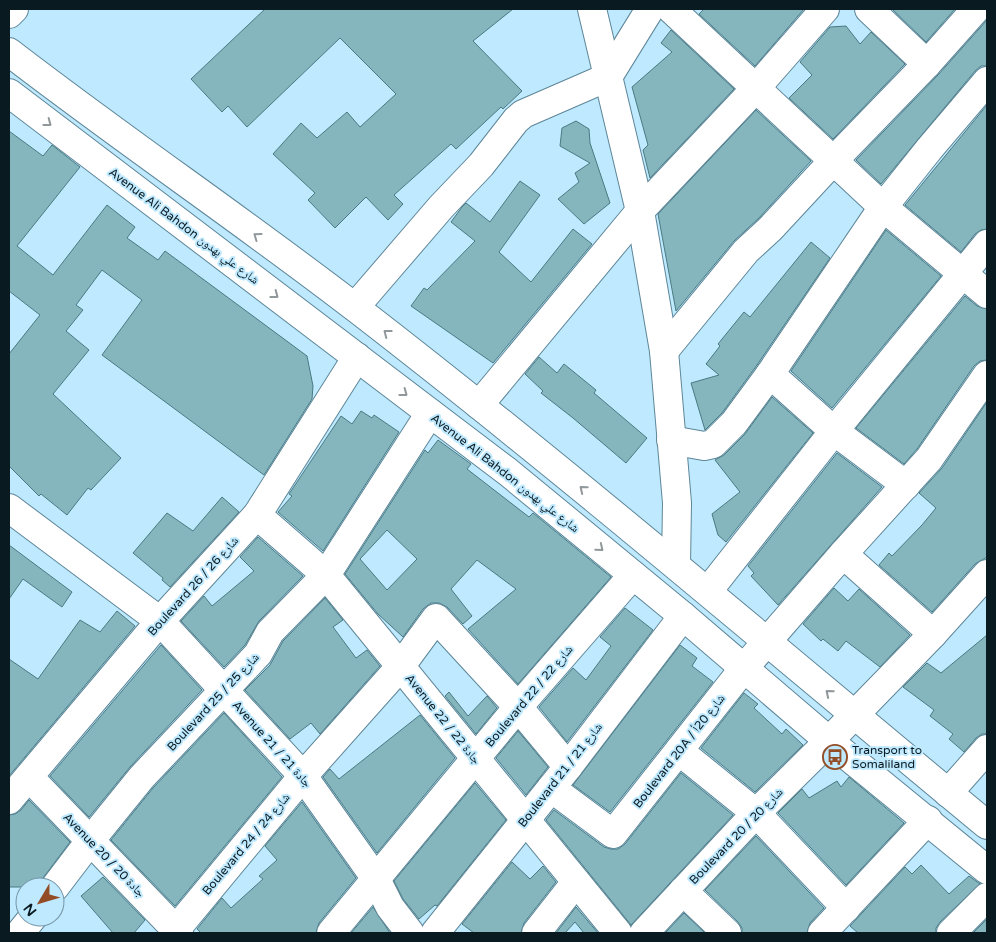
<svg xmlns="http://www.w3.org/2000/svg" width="996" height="942" viewBox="0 0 996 942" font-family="'Varela Round','Noto Naskh Arabic',sans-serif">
  <rect width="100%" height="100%" fill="#bee9fe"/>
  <g fill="#85b6be" stroke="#4a7a81" fill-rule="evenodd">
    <path d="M265,9h248l-40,32 49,50 -19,18 -2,-2 -45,42 -5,-5 -57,51 9,9 -15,16 -22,-23 -31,31 -27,-28 7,-7 -42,-39 28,-31 16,15 30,-26 13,15 36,-33 -56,-56 -93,89 -19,-21 -6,6 -31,-33z"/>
    <path d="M704,9h100l-49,57 -56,-52z"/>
    <path d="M892,9h63l-29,33z"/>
    <path d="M987,20v46h-6l-6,5 -94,113 -25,-24 82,-85z"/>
    <path d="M846,26l14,18 11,-12 34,32 -72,75 -44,-41 23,-23 -12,-13 30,-35z"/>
    <path d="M671,30l63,59 -84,89 -7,-28 5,-5 -16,-58 40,-35 -11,-9z"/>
    <path d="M987,105v124l-6,1 -6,4 -14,18 -56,-47z"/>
    <path d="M756,110l55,51 -52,57 -25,23 -58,70 -18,-97z"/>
    <path d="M576,121l13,8 1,14 20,60 -26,21 -26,-25 21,-17 -4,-9 15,-10 -30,-17 2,-18z"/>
    <path d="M9,131l34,25 9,-11 28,22 -63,79 36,29 54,-70 28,22 -8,11 31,22 7,-9 142,105 6,30 -1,13 -48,76 -162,-120 40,-55 -40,-30 -26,35 7,5 -17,21 23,19 -36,44 68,64 -30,32 -3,-2 -21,27 -26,-21 -2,2 -30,-30v-112l31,-39 -31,-24z"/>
    <path d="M520,181l20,14 -41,57 32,30 42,-53 19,15 -99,119 -82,-57 13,-18 3,2 48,-49 -24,-19 11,-15 4,-4 24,19z"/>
    <path d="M886,230l55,46 -109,132 -41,-37z"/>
    <path d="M811,242l19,16 -73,107 -35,48 -17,17 -14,-47 28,-8 -13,-11 14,-18 -2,-2 26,-32 6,5z"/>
    <path d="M965,296l12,10 10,3v51l-7,1 -6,5 -57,83 -13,15 -48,-36z"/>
    <path d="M539,357l18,16 7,-9 32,26 -2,3 53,45 -21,25 -53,-45 -32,-25 2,-2 -18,-17z"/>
    <path d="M772,397l41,36 -87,109 -8,-7 -6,-21 28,-22 -25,-32 9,-5 21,-21z"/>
    <path d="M987,402v155l-12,7 -43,48 -53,-47 10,-12 3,3 30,-31 14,-17 -17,-15 23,-25z"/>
    <path d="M361,411l11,7 2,-3 25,17 -76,119 -45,-39 14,-16 -3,-2 52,-78 11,8z"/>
    <path d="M438,440l33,24 -4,5 62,48 4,-4 78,64 -93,107 -50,-55 48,-40 -39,-29 -26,29 21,27 -9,8 -16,-17 -8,-4h-8l-8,6 -20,28 -25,-23 -33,-40 80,-124 3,3zM387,530l30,29 -30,31 -27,-31z"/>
    <path d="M837,453l45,34 -104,118 -27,-29 3,-3 -6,-7z"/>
    <path d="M222,497l17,15 -69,75 -8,-7 1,-2 -30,-25 34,-40 26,18z"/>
    <path d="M258,537l45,39 -44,45 -14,24 -21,22 -43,-46 23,-25 8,10 42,-35 -14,-14z"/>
    <path d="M9,545l63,47 -10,15 -39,-28 -14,20z"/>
    <path d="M834,588l14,13 11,-12 51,46 -30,32 -34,-26 -8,10 -15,-12 -2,2 -18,-17z"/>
    <path d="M325,598l18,22 -10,7 23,31 11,-8 13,16 -60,68 -9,-11 -21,16 -45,-49 25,-25 13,-24z"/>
    <path d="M625,608l28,22 -86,112 -28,-35 34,-39 13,12 25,-34 -11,-9z"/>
    <path d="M117,611l18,15 -126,150v-117l29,20 42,-59 20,12z"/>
    <path d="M987,635v99h-5l-6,4 -12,14 -15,-13 4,-5 -23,-18 4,-6 -31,-23 24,-24 14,10z"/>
    <path d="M161,645l41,45 -72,77 -41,50 -39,-41z"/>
    <path d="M680,645l17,13 -5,8 21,16 -103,130 -37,-27z"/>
    <path d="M449,692l19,24 19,-20 10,12 -21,26 -31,-38z"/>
    <path d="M744,693l14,11 -4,4 28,26 4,-5 17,16 -48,47 -54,-44z"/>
    <path d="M224,713l58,64 -107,129 -64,-66 42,-52z"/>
    <path d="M420,715l35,43 -78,95 -54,-76 7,-8 9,10z"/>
    <path d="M518,731l30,36 -22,28 -30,-37z"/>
    <path d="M681,773l52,42 -102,110 -85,-105 8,-10 50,37 7,2h7l7,-5z"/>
    <path d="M849,777l55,46 -58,62 -68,-72 24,-24 7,9 28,-17 4,6z"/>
    <path d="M475,783l31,37 -69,86 -2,-1 -16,14 -16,-20 -9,-18z"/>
    <path d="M29,800l41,42 -27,36 -3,9h-31v-72l6,-1 6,-4z"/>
    <path d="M302,802l54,76 -37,45 -3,10h-115l-4,-4 25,-31 9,10 32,-29 -4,-3 18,-16 -12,-14z"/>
    <path d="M756,836l68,72 -14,15 -3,10h-65v-5l-4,-6 -33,-32z"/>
    <path d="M512,862l18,17 13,-13 13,16 -32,41 -3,10h-47l-12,-9z"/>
    <path d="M921,865l28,29 20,-18 11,8 -40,38 -4,6v5h-78l-8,-7 55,-59 7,7z"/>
    <path d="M103,877l42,43 -11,13h-21l-32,-37z"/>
    <path d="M373,907l17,26h-39z"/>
    <path d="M576,907l22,26h-14l-9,-11 -10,11h-9z"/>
    <path d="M684,913l21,20h-40z"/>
    <path d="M987,919v14h-14z"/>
  </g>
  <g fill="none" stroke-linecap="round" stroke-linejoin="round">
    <defs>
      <g id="minor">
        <path d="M592,9l48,202 24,140 13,152 -1,62"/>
        <path d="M671,9l212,198 104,87"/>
        <path d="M869,9l58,55"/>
        <path d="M355,307l86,-100 40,-42 35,-45 7,-6 85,-37 42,-68"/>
        <path d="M664,351l82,-100 24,-22 64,-69 93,-96 49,-55"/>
        <path d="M770,374l64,57 72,54"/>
        <path d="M479,405l161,-194 116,-123 69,-79"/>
        <path d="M671,440l33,6 9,-2 21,-21 36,-49 113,-167 47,-59 57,-67"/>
        <path d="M9,508l151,113 143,155 73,103 14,28 20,26"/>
        <path d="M257,515l69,60 292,358"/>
        <path d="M843,554l90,80"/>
        <path d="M708,591l126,-160 153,-187"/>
        <path d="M679,751l77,62 90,95"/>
        <path d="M29,777l150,156"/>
        <path d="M551,788l62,46 131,-166 99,-114 86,-95 58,-84"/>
        <path d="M948,793l39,-44"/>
        <path d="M9,800l151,-179 97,-106 100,-158"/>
        <path d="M55,887l35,-46 51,-63 117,-124 12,-22 56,-57 104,-162"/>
        <path d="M683,891l44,42"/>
        <path d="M20,933l13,-16"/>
        <path d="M173,933l130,-157 97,-109 36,-49 82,89 50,60"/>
        <path d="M331,933l187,-226 115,-132"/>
        <path d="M435,933l133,-166 115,-151"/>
        <path d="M536,933l40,-51"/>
        <path d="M644,933l112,-120 73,-72 104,-107 54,-60"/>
        <path d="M822,933l106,-113"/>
        <path d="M951,933l36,-36"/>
      </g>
      <g id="secondary">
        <path d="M9,52c114,88 234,169 348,257 215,166 421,343 630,516"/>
        <path d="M9,93l499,379 175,144 146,125 158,129"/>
      </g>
      <path id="primary" d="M9,14l5,-5"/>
    </defs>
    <use href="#minor" stroke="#5d8698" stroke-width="30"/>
    <use href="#secondary" stroke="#5d8698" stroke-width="30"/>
    <use href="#primary" stroke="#5d8698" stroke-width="30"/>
    <use href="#minor" stroke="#fff" stroke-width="28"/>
    <use href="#secondary" stroke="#fff" stroke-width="28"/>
    <use href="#primary" stroke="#fff" stroke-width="28"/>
  </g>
  <defs><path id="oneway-chevron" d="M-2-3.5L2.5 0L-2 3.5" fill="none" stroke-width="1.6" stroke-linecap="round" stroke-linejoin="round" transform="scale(1.25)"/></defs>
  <g stroke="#91989b">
    <use href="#oneway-chevron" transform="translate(48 123) rotate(37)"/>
    <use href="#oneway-chevron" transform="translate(257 236) rotate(-144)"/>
    <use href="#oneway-chevron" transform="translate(275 295) rotate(37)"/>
    <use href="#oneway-chevron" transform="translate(387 333) rotate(-142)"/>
    <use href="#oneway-chevron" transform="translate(404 393) rotate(37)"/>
    <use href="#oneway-chevron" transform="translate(583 489) rotate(-141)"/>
    <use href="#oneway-chevron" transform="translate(600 548) rotate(39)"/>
    <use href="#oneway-chevron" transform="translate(829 693) rotate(-140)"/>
  </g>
  <defs>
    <symbol id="bus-ring" viewBox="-11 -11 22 22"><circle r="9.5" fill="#bee9fe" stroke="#934d26" stroke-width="1.5"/><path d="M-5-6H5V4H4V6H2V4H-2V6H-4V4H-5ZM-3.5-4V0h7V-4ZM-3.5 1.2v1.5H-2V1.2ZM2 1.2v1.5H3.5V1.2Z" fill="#934d26"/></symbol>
  </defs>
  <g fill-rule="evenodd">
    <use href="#bus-ring" x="821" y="743" width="28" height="28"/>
  </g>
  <g text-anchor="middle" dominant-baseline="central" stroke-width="4" stroke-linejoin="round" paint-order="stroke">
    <g font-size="12" fill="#0a1a21" stroke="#bee9fe">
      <text transform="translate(184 226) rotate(37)">Avenue Ali Bahdon شارع علي بهدون</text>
      <text transform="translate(505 473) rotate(38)">Avenue Ali Bahdon شارع علي بهدون</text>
      <text transform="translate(193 586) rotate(-48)">Boulevard 26 / شارع 26</text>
      <text transform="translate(529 696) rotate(-50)">Boulevard 22 / شارع 22</text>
      <text transform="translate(213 702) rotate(-47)">Boulevard 25 / شارع 25</text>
      <text transform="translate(443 719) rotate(51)">Avenue 22 / جادة 22</text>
      <text transform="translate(272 744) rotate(48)">Avenue 21 / جادة 21</text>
      <text transform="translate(679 751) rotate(-52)">Boulevard 20A / شارع 20أ</text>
      <text transform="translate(560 775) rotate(-52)">Boulevard 21 / شارع 21</text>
      <text transform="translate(736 836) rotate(-46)">Boulevard 20 / شارع 20</text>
      <text transform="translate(246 844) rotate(-50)">Boulevard 24 / شارع 24</text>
      <text transform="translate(104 855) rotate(46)">Avenue 20 / جادة 20</text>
    </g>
    <g font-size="12" fill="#0a1a21" stroke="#bee9fe" text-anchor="start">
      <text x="852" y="750">Transport to<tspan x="852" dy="14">Somaliland</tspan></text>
    </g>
  </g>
  <rect width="996" height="942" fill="none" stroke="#0a1a21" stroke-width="20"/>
  <g transform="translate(40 902) rotate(232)"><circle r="24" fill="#bee9fe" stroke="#7696a6"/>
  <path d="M0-4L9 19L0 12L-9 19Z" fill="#934d26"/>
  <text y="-8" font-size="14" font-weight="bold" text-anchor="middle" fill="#0a1a21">N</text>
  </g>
</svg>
